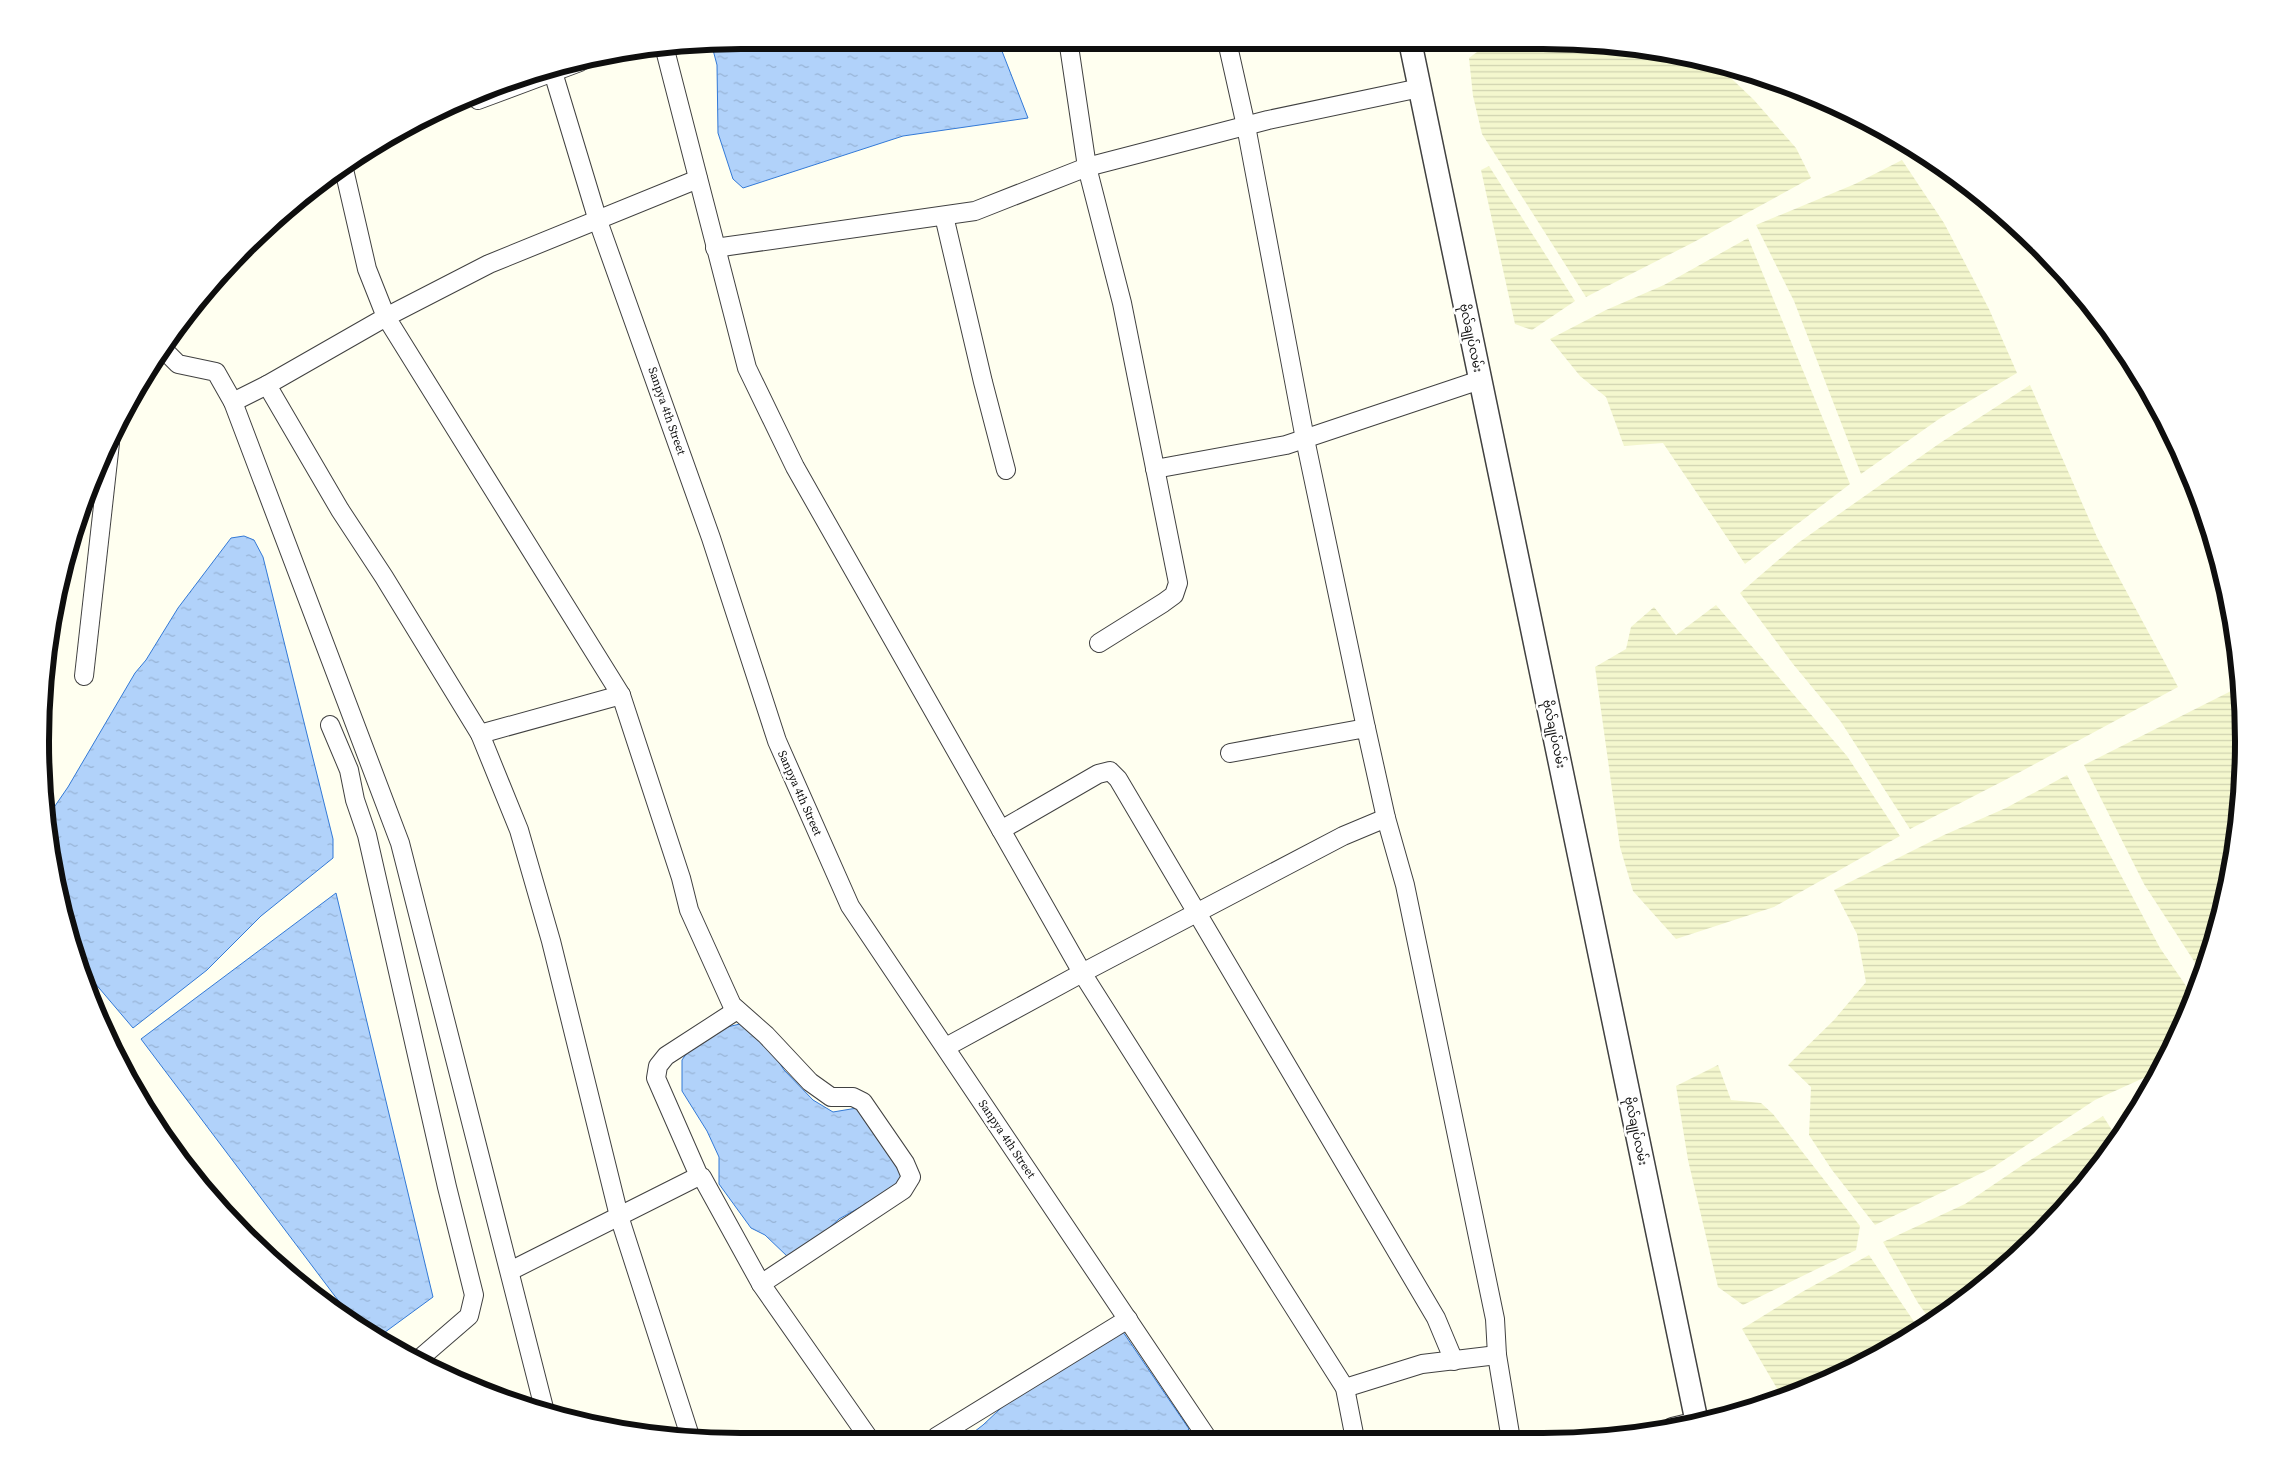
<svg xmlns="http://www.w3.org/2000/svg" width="2284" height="1482" viewBox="0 0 2284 1482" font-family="'Source Serif 4','Noto Sans Myanmar',serif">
  <defs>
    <pattern id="farmland-rules" width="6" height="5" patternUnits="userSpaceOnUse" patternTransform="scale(1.25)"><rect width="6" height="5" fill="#f4f7ce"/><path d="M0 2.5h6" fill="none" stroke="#d0d3b0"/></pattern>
    <pattern id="water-ripples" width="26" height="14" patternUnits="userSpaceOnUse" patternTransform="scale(1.25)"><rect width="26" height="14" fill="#b1d2fa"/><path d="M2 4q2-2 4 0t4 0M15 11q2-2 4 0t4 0" fill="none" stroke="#97b3d5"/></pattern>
  </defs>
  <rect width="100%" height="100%" fill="#fffff0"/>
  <g fill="url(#farmland-rules)">
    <path d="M1485,46h150l79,16 40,38 42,48 15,30 -117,64 -108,55 -104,-163 -9,-38 -4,-38z"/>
    <path d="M1902,160l42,63 45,86 28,64 -78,46 -78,55 -67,-173 -38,-76 99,-41z"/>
    <path d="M1489,166l86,135 -43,29 -17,-6 -34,-154z"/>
    <path d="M1748,238l102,246 -105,80 -82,-121 -39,3 -18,-49 -26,-21 -30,-37 56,-29 58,-25z"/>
    <path d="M2030,385l67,152 81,150 -171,92 -97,50 -69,-107 -48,-58 -53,-71 58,-50 142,-100z"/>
    <path d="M1716,605l131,151 53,80 -126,71 -98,32 -43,-48 -13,-44 -25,-180 31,-18 5,-22 23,-20 22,28z"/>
    <path d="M2241,686l-3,146 -31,134 -4,9 -59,-91 -60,-119z"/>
    <path d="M2067,775l93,173 33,48 -34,75 -64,29 -103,68 -117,57 -43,-55 -23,-35 2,-48 -23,-22 46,-45 32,-38 -9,-48 -23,-44 110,-55 62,-27z"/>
    <path d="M1718,1065l13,35 30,3 12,11 87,112 -4,24 -113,55 -25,-18 -30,-127 -12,-74z"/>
    <path d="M2146,1097l-18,26 -6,-11z"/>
    <path d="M2103,1116l14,22 -47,65 -100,94 -39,24 -13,-18 -35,-61 82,-38 62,-42z"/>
    <path d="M1869,1255l50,74 -66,41 -71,27 -40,-68 60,-37z"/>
  </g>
  <g fill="url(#water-ripples)" stroke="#3379d6">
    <path d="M712,46h288l28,72 -125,18 -160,52 -10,-9 -15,-46 -1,-68z"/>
    <path d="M244,536l10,4 9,17 70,282v19l-72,58 -54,54 -74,58 -56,-66 -13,-40 -18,-90v-13l22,-32 67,-114 11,-13 32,-52 53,-70z"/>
    <path d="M336,893l97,404 -56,41 -18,-10 -218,-289z"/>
    <path d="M744,1023l14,7 26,40 29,30 20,12 24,-4 35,46 10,24 -11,12 -52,29 -13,12 -38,26 -23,-22 -14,-7 -32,-44v-27l-12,-26 -25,-40v-31l11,-16 26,-15z"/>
    <path d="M1123,1332l66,97 -11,10 -212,-1 17,-13 33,-31z"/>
  </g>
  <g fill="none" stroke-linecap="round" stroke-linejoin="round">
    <defs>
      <g id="minor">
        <path d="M664,46l83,322 48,99 289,509 261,412 10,51"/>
        <path d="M1228,46l18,80 59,313 61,289"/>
        <path d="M552,69l46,152 113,317 66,203 73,165 358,533"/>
        <path d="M478,100l102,-38"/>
        <path d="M343,165l24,104 19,48 -119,68 73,125 44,67 96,157 39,96 32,111 68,275 71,220"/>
        <path d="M698,179l-209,85 -103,53 235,378 60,183 8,32 43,95 34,30 44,47 21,15h22l10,5 42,61 6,14 -8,13 -142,94"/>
        <path d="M944,216l39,166 23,88"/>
        <path d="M715,248l260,-37 112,-44 -18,-121"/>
        <path d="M162,348l16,16 38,8 17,30 167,441 144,565"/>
        <path d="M233,402l34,-17"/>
        <path d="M1155,469l131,-24 194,-65"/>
        <path d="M1099,643l64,-40 11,-8 4,-12 -56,-280 -35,-136 181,-47 152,-32"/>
        <path d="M84,676l26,-233"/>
        <path d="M330,725l19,45 6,30 12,35 80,352 27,108 -5,21 -51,44"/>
        <path d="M480,734l141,-39"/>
        <path d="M1230,753l136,-25 20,90 19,67 90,434 2,36 14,85"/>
        <path d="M1001,830l97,-56 12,-3 8,8 318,539 18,43"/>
        <path d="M946,1047l136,-74 261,-137 43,-18"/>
        <path d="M699,1176l-43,-98 2,-12 8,-10 71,-46"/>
        <path d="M510,1271l189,-95 3,1 59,107 107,153"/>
        <path d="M1345,1388l77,-24 75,-9"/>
        <path d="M1672,1427l25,-6"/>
        <path d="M936,1437l192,-118"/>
      </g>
      <path id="tertiary" d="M1411,46l286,1377"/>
    </defs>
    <use href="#minor" stroke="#414141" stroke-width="20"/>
    <use href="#tertiary" stroke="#414141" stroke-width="25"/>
    <use href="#minor" stroke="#fff" stroke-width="18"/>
    <use href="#tertiary" stroke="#fff" stroke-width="22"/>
  </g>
  <g text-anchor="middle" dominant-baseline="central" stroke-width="5" stroke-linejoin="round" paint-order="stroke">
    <g font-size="12" fill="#0e0e0e" stroke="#fff">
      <text transform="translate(1471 338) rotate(78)">ဗိုလ်ချုပ်လမ်း</text>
      <text transform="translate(667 411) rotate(71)">Sanpya 4th Street</text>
      <text transform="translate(1554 734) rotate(78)">ဗိုလ်ချုပ်လမ်း</text>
      <text transform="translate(800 793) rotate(66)">Sanpya 4th Street</text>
      <text transform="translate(1636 1131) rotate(78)">ဗိုလ်ချုပ်လမ်း</text>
      <text transform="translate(1007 1139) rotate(56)">Sanpya 4th Street</text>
    </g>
  </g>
  <path d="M0 0H2284V1482H0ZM741 49H1543A692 692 0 0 1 2235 741V741A692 692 0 0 1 1543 1433H741A692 692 0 0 1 49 741V741A692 692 0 0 1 741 49Z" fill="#fff" fill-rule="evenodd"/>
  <path fill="none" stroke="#0e0e0e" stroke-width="6" d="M741 49H1543A692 692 0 0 1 2235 741V741A692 692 0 0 1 1543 1433H741A692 692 0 0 1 49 741V741A692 692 0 0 1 741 49Z"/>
</svg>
